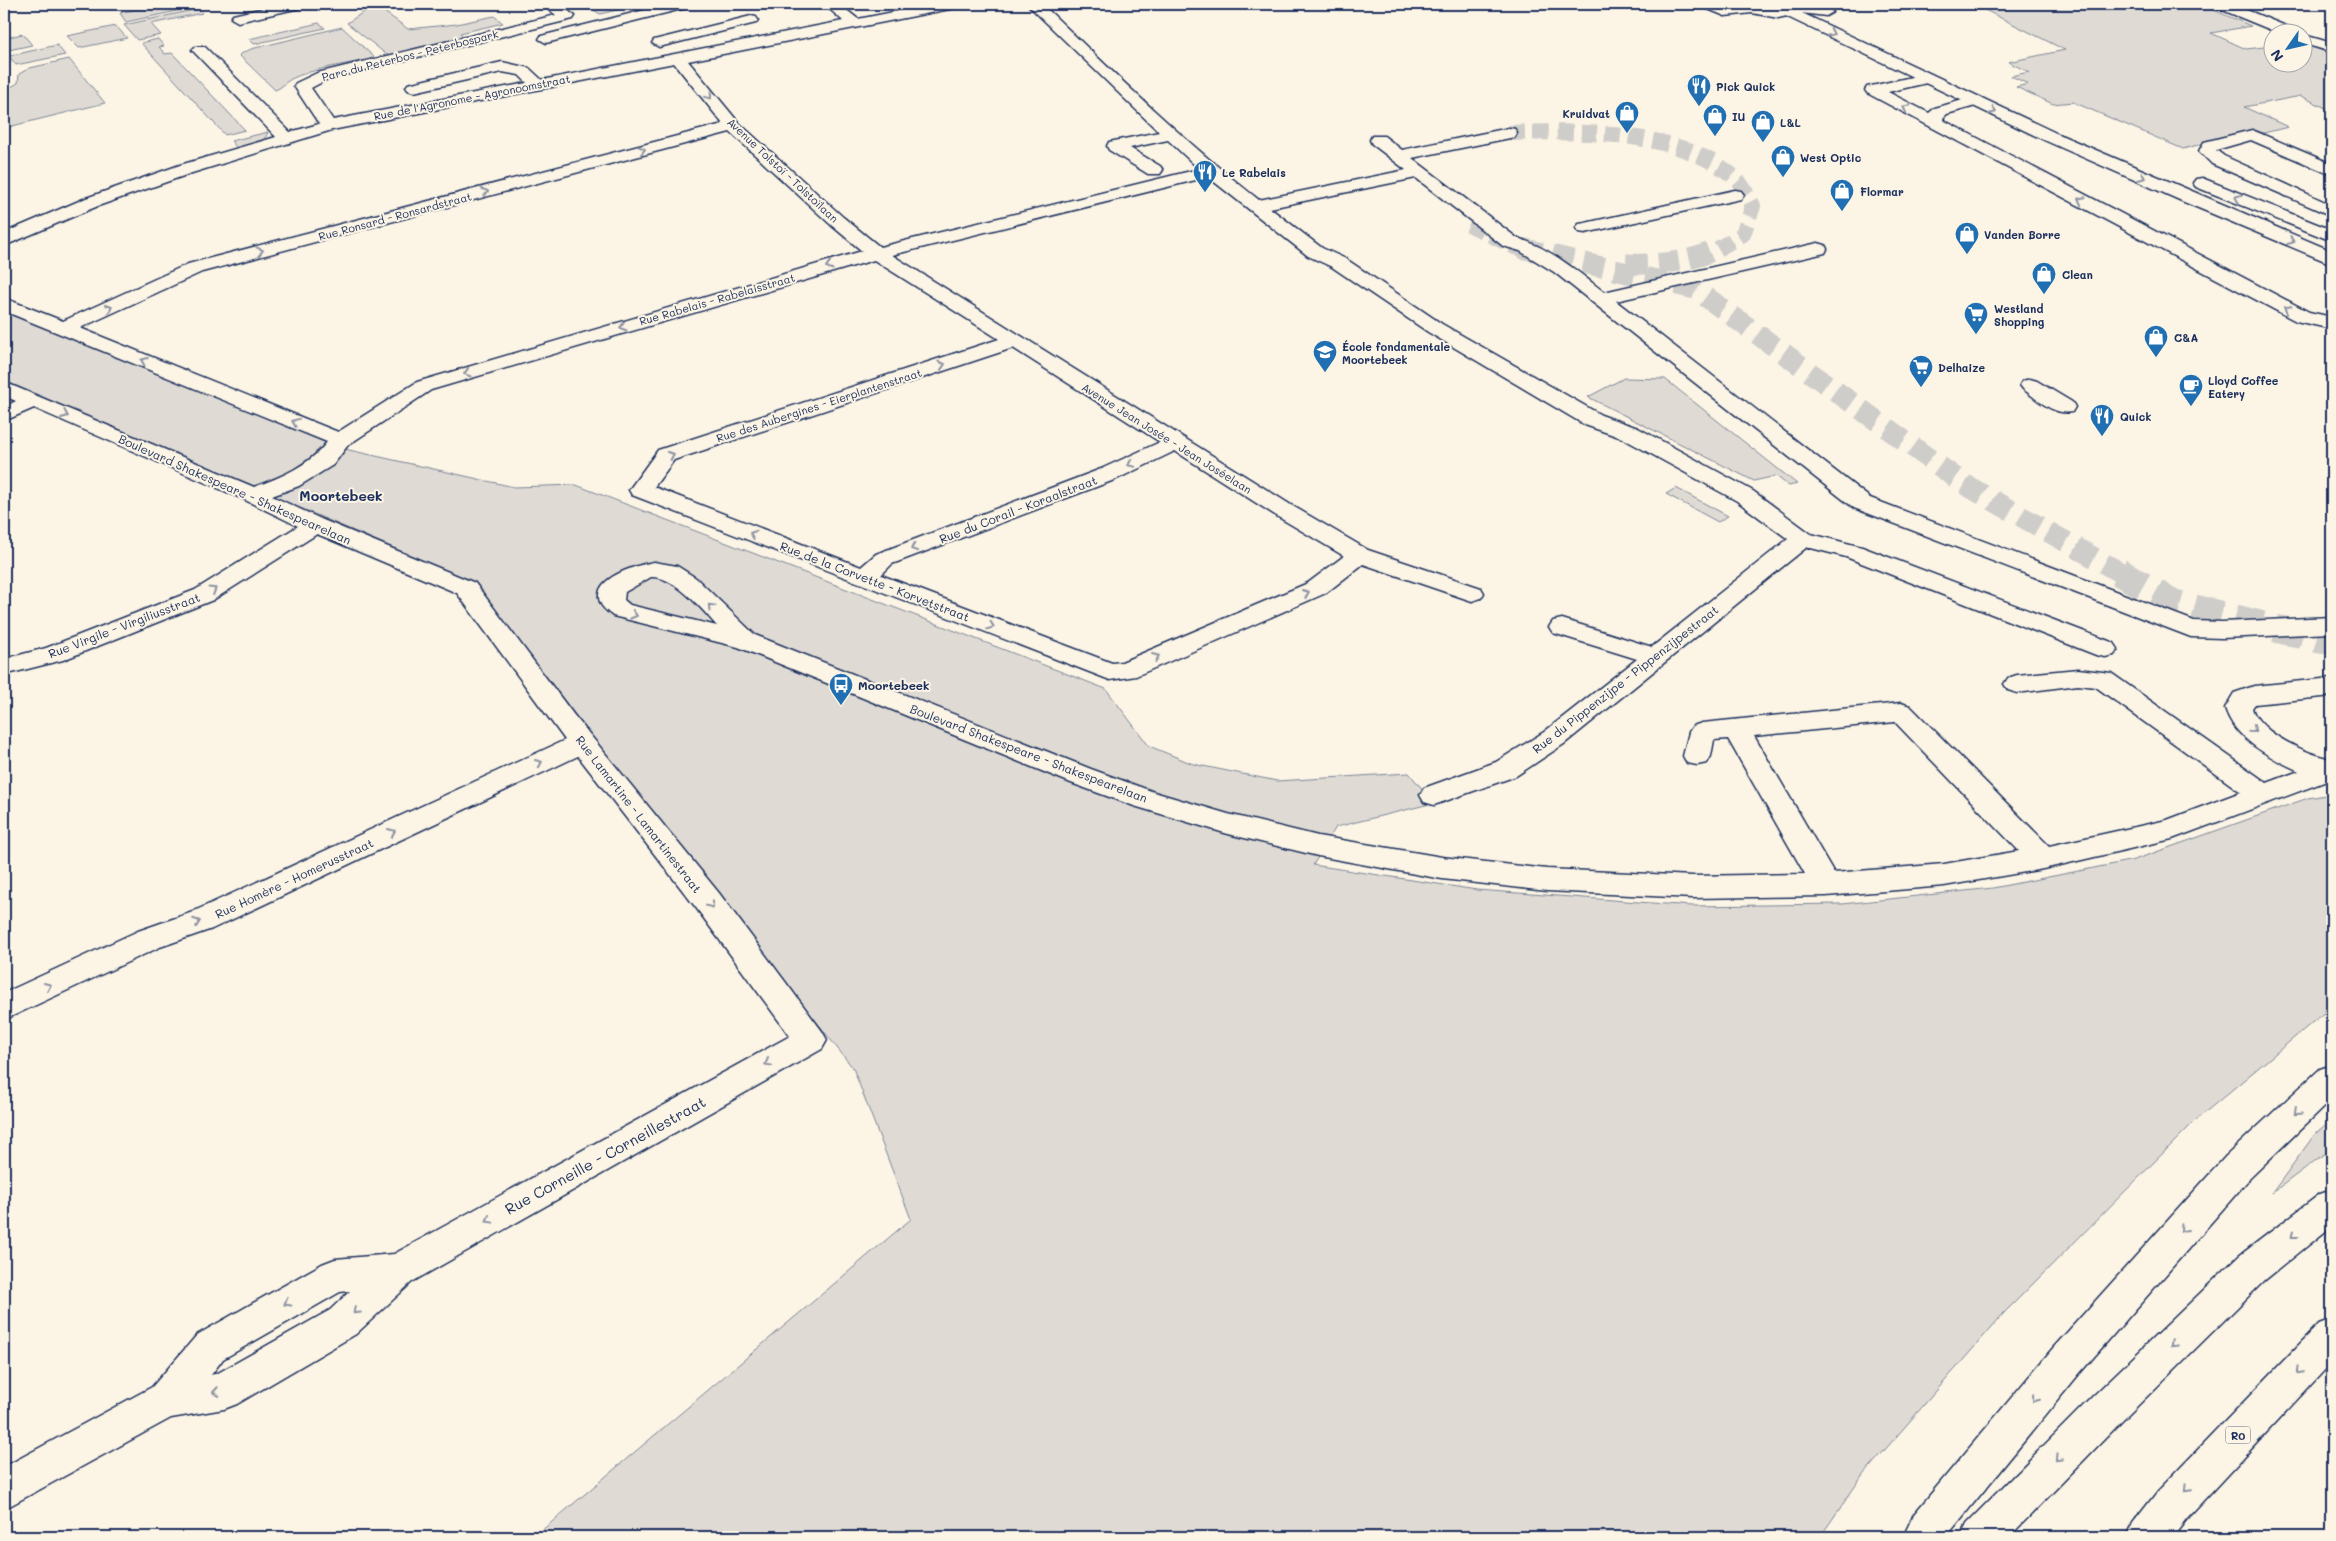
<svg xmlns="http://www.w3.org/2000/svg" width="2336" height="1541" viewBox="0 0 2336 1541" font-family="Mali,sans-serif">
  <rect width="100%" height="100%" fill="#fcf5e5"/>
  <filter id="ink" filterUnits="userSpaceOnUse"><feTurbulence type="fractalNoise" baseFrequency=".02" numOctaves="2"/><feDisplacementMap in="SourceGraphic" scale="10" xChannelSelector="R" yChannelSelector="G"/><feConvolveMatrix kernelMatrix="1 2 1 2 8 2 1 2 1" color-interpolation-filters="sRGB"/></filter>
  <g filter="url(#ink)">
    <g fill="#dfdbd4" stroke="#7d8599">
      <path d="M159,4h38l3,2 -74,16 -6,-9z"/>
      <path d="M584,4h59l-43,10z"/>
      <path d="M1973,4h226l52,22 -40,7 35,16 27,-3 1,16h30v-19l28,12v56l-31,-15 -57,11 44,20 -24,6 -10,-3 -71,19 -110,-47 -20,2 -37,-17 12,-3 -17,-8 18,-4 -21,-10 57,-12z"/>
      <path d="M379,8l29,21 49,-5 37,-8 9,7 -43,10 4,4 -77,18 -40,-32 18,-12z"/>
      <path d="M198,9l4,4 -51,11 10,11 -24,5 -13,-15z"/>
      <path d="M319,23l6,5 -71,16 -5,-5z"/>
      <path d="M116,26l11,12 -48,10 -12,-12z"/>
      <path d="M342,27l33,31c-25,6 -62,10 -84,21 -7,4 -9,9 -16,11l-36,-35 12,-6z"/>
      <path d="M23,34l9,11 -28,6v-13z"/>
      <path d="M158,39l6,7 -5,1 6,7 7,-1 73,77 -20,5 -84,-92z"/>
      <path d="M57,45l8,10 -49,10 -7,-9z"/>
      <path d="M69,59l36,44 -101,25v-37l14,-8 1,-9 11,-6z"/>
      <path d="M268,132c-3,12 -20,13 -31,16l-6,-7z"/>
      <path d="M4,311l345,139 165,37 62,-2 530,204 43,57 44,18 84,17 132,-8 25,30 -98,24 -23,38 164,25 215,16 150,-2 151,-16 141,-28 174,-62 24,-4v212l-136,114 -192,193 -141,162 -43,62h-1286l377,-318 -58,-151 -245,-310 -133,-175 -471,-202z"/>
      <path d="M1624,378l41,1 132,105 -8,2 -13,-10 -22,5 -166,-84z"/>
      <path d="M1676,488l52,28 -10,6 -52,-28z"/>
      <path d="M2332,1119v29l-60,45 43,-59z"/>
    </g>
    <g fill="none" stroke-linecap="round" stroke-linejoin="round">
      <g stroke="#cfcdca" stroke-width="16" stroke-dasharray="16 8" stroke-linecap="butt">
        <path d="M1509,133c68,-2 175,-4 228,47 7,7 11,17 16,26l-10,28 -27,16"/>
        <path d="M1469,224l46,23 11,3"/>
      </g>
      <g stroke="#cfcdca" stroke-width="21" stroke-dasharray="21 11" stroke-linecap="butt">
        <path d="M1521,248l174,41 269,195 157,89"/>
        <path d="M1626,264c29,1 66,-1 92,-16"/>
      </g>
      <path stroke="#cfcdca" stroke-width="28" stroke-dasharray="28 14" stroke-linecap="butt" d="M2119,572l54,31 149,37h10"/>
      <defs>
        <g id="minor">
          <path d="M281,4h25l-2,3 -66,15 -7,-4 2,-3z"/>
          <path d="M542,4h17l16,12 -2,3 -245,60 -17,9 22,32 194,-37 -8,-8 -17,-3 -88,20 -6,-2 -2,-3 2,-3 94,-22 27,6 13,12 301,-59 -19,-17h15l19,15 76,-15h28l-2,3 -5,1 -267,53 51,62 104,94 37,30 319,-78 -31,-29 -38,8 30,18 3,4 -3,4h-12l-39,-24 -2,-4 2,-4 50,-10 -132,-128h15c70,67 140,136 217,196l147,-30 -34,-26 -2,-4 2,-4h12l18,14 107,-22 6,1 2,4 -2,4 -103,21 105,80c33,10 60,33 87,54l214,-49 7,2 2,4 -2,4 -209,48 254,197 324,123 28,1 110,-5v16l-110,5 -31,-1 -337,-129 -300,-236 -34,-21 -17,-5 -87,-68 -146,30 52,40 24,11 96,65 159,91 37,13 115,63 58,43 51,13 252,96 4,6 -4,6 -9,2 -9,-2 -250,-98 -39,-10 -243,197 -48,32 -82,29 -10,-3 -4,-7 4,-7 72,-26 48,-30 93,-73 -84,-26 -4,-6 4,-6 9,-2 90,28 136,-108 -51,-38 -115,-63 -37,-13 -157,-93 -96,-65 -24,-11 -100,-79 -316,78 399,250 77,45 113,38 3,5 -3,5 -9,3 -9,-3 -100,-34 -37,29 -190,83 -26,4 -478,-185 -3,-5 29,-40 341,-111 -125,-79 -443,130 -83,55 -15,20 -34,21 -27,10 51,24 152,63 98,131 146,179 103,138 5,9 -5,9 -410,233 -56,52 -119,70 -13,5 -53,9 -167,91v-42l148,-80 45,-52 125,-71 13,-5 59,-5 396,-218 -93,-127 -119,-153 -366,173 -52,18 -156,73v-27l134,-62 52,-18 375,-173 -108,-147 -140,-59 -104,66 -150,60 -59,15v-16l42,-11 149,-58 103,-64 -53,-26 -211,-92 -30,13v-14l12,-6 -12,-5v-14l250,105c27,-10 55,-21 73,-45l-323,-131v-13l59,23 125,-57 535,-140 -49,-61 -342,67 -140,43 -94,33 -94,40v-13l82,-35 94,-33 96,-28 -81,-84 -3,-3 3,-3h10l85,85 29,-8 -25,-38 2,-3 21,-10 239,-58zM730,132l101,93 31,26 -445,131 -79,50 -258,-104 122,-56zM1013,348l147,94 -59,27 -225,85 -15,13 -207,-80 20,-27zM1175,451l100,64 69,41 -36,27 -186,79 -10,1 -231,-88 11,-11 225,-85zM350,1291l-20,19 -112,63 -7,2 12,-16 117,-67z"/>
          <path d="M669,4h23l-2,3 -144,36 -7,-4 2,-3z"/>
          <path d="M1701,4h18l8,3 25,-2 30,6 19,-6 25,3 7,4 -7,4 -25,-3 -23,5 -26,-5 -27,3 -22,-9z"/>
          <path d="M2213,4h19l61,25 2,3h-19l-61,-25z"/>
          <path d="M751,16l5,1 2,3 -2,3 -97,24 -7,-4 2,-3z"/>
          <path d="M2304,35l28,8v9l-28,-8z"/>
          <path d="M1925,74l6,2 2,3 -2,3 -43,10 41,21 6,-5 38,-11 6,2 2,3 -2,3 -32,9 -4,4 2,3 364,191 23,5v12l-36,-8 -429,-228 -2,-3 2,-3z"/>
          <path d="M2252,130l80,34v11l-81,-35 -35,10 8,6 108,49v11l-120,-52 -13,-13 5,-9z"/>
          <path d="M1735,190l6,1 3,4 -3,4 -156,34 -6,-1 -3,-4 3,-4 6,-1z"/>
          <path d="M2030,379l7,2 35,21 3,5 -3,5c-18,4 -35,-13 -49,-23l-3,-4 3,-4z"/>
          <path d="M654,562l23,4 19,12 59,57 336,134 63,23 74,22 90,22 124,21 105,12 146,7 112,-2 -77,-135 -14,1 -3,16 -4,7 -10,2 -10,-2 -4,-7 6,-24 4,-6 9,-3 199,-20 9,3 139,140 118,-26 74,-28 -145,-105 -18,-2 -61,8 -9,-3 -4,-6 4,-6 9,-3 61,-6 33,4 156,110 32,-12c-28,-13 -64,-31 -74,-63l9,-15 20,-7 78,-8v18l-77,8 -3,4c7,25 56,47 80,51v20l-160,60 -129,30 -99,17 -118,10 -133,2 -146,-7 -105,-12 -124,-23 -90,-22 -94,-28 -63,-23 -333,-136 -125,-31c-4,-3 -11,-8 -13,-14 -9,-24 37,-37 54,-40zM651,577c23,-2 52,33 66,49l-87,-21 -6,-5 1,-8zM1895,722l124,129 -75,13 -110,9 -80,-137z"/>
        </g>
        <g id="major">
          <path d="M1765,4h18l273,129 276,118v13l-148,-62 -140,-62 -277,-133z"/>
          <path d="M2202,178l130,52v11l-136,-54 -3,-4 3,-4z"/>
        </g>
        <g id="highway">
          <path d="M2332,1065v34l-82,79 -171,196 -133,163h-43l11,-23 139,-166 173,-192 94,-87z"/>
          <path d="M2332,1190v36l-67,54 -144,142 -112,115h-48l6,-14 126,-127 146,-140 81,-62z"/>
          <path d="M2332,1319v43l-146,157 -14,18h-45l6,-14 25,-32 161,-167z"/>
        </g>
      </defs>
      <use href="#minor" stroke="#1b2f5e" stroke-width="3"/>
      <use href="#major" stroke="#1b2f5e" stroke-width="3"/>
      <use href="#highway" stroke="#1b2f5e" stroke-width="3"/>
      <use href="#minor" fill="#fcf5e5" fill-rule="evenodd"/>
      <use href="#major" fill="#fcf5e5" fill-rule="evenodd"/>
      <use href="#highway" fill="#fcf5e5" fill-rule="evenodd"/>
    </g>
    <defs><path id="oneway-chevron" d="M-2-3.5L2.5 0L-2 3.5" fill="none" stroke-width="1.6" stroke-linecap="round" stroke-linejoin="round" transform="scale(1.25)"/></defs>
    <g stroke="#8c92a2">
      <use href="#oneway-chevron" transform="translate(1831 33) rotate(26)"/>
      <use href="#oneway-chevron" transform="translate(709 96) rotate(51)"/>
      <use href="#oneway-chevron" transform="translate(1906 108) rotate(-152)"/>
      <use href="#oneway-chevron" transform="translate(1993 111) rotate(25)"/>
      <use href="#oneway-chevron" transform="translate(642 150) rotate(-15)"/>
      <use href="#oneway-chevron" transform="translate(2142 177) rotate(23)"/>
      <use href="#oneway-chevron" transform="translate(485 192) rotate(-15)"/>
      <use href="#oneway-chevron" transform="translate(2238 198) rotate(-158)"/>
      <use href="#oneway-chevron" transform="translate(2081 200) rotate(-152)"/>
      <use href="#oneway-chevron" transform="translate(2291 241) rotate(22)"/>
      <use href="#oneway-chevron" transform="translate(260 251) rotate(-15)"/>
      <use href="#oneway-chevron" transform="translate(829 266) rotate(164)"/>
      <use href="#oneway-chevron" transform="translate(109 308) rotate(-25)"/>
      <use href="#oneway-chevron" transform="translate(2287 309) rotate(-152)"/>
      <use href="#oneway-chevron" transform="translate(623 327) rotate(164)"/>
      <use href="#oneway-chevron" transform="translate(144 361) rotate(-158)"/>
      <use href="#oneway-chevron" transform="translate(942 365) rotate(-18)"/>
      <use href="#oneway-chevron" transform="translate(467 373) rotate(164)"/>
      <use href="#oneway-chevron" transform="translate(65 415) rotate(23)"/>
      <use href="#oneway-chevron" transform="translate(295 422) rotate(-158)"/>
      <use href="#oneway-chevron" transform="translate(671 455) rotate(-25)"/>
      <use href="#oneway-chevron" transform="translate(1131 464) rotate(154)"/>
      <use href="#oneway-chevron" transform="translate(753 534) rotate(-159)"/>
      <use href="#oneway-chevron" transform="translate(914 548) rotate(159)"/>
      <use href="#oneway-chevron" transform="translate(213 590) rotate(-32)"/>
      <use href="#oneway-chevron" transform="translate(1306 593) rotate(-23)"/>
      <use href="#oneway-chevron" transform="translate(711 607) rotate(-134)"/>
      <use href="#oneway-chevron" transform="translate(634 615) rotate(16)"/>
      <use href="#oneway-chevron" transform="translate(991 626) rotate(21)"/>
      <use href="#oneway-chevron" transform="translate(1156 657) rotate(-23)"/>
      <use href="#oneway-chevron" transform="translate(2253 730) rotate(40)"/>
      <use href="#oneway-chevron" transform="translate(539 763) rotate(-25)"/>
      <use href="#oneway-chevron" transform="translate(392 832) rotate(-25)"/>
      <use href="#oneway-chevron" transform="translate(711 905) rotate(53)"/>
      <use href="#oneway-chevron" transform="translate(197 922) rotate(-20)"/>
      <use href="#oneway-chevron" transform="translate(48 986) rotate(-25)"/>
      <use href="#oneway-chevron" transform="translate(768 1063) rotate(151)"/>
      <use href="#oneway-chevron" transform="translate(2297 1112) rotate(137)"/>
      <use href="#oneway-chevron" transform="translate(489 1220) rotate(151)"/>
      <use href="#oneway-chevron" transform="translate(2183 1229) rotate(132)"/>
      <use href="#oneway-chevron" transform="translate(2294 1235) rotate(142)"/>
      <use href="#oneway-chevron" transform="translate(287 1303) rotate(150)"/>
      <use href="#oneway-chevron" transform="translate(356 1311) rotate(137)"/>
      <use href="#oneway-chevron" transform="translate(2173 1344) rotate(136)"/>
      <use href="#oneway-chevron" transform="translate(2299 1371) rotate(134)"/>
      <use href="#oneway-chevron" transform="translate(216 1392) rotate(170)"/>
      <use href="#oneway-chevron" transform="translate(2035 1399) rotate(129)"/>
      <use href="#oneway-chevron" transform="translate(2058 1458) rotate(134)"/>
      <use href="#oneway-chevron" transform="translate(2187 1489) rotate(134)"/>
    </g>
  </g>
  <defs>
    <symbol id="restaurant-pin" viewBox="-11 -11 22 30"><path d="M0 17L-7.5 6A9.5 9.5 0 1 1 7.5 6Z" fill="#1f6fb2" stroke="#fcf5e5"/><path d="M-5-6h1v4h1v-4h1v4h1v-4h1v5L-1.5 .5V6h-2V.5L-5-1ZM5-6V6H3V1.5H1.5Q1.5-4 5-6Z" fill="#fff"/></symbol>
    <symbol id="shop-pin" viewBox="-11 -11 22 30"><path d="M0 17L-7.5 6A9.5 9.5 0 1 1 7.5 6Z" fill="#1f6fb2" stroke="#fcf5e5"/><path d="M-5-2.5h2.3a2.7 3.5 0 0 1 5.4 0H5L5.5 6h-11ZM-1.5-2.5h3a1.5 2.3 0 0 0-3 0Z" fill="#fff"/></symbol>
    <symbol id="supermarket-pin" viewBox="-11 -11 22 30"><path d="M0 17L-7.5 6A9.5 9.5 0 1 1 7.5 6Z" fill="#1f6fb2" stroke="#fcf5e5"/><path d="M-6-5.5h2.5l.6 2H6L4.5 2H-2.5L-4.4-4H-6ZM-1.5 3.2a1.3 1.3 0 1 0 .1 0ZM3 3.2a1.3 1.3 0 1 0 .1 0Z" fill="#fff"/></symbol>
    <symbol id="school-pin" viewBox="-11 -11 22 30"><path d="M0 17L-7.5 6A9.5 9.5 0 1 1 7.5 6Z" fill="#1f6fb2" stroke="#fcf5e5"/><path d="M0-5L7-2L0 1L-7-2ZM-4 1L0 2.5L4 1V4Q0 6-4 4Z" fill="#fff"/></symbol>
    <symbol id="cafe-pin" viewBox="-11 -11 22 30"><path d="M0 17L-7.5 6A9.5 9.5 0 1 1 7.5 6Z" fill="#1f6fb2" stroke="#fcf5e5"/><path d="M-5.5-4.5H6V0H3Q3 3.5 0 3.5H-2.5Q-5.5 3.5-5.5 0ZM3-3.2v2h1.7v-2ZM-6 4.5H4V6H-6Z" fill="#fff"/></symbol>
    <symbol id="bus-pin" viewBox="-11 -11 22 30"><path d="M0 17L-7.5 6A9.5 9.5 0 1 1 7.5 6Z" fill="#1f6fb2" stroke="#fcf5e5"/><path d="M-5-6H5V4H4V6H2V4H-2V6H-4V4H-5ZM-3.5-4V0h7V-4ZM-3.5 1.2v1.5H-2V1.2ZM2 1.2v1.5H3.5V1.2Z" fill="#fff"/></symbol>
  </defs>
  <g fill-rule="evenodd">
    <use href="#restaurant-pin" x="1685" y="72" width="28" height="38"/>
    <use href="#shop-pin" x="1613" y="99" width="28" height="38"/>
    <use href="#shop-pin" x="1701" y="102" width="28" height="38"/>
    <use href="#shop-pin" x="1749" y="108" width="28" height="38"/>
    <use href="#shop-pin" x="1769" y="143" width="28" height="38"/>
    <use href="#restaurant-pin" x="1191" y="158" width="28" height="38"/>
    <use href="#shop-pin" x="1828" y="177" width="28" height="38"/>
    <use href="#shop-pin" x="1953" y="220" width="28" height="38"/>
    <use href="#shop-pin" x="2030" y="260" width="28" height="38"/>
    <use href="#supermarket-pin" x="1962" y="300" width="28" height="38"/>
    <use href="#shop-pin" x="2142" y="323" width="28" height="38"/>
    <use href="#school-pin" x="1311" y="338" width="28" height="38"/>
    <use href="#supermarket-pin" x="1907" y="353" width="28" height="38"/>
    <use href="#cafe-pin" x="2177" y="372" width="28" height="38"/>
    <use href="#restaurant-pin" x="2088" y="402" width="28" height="38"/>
    <use href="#bus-pin" x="827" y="671" width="28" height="38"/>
  </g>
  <g text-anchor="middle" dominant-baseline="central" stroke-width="4" stroke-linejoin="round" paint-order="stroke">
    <g font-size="11" fill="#1b2f5e" stroke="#fcf5e5">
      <text transform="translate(410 55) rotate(-14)">Parc du Peterbos - Peterbospark</text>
      <text transform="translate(472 97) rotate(-11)">Rue de l'Agronome - Agronoomstraat</text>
      <text transform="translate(783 170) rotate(43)">Avenue Tolstoï - Tolstoïlaan</text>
      <text transform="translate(395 216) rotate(-15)">Rue Ronsard - Ronsardstraat</text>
      <text transform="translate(717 299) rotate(-16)">Rue Rabelais - Rabelaisstraat</text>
      <text transform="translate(819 405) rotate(-18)">Rue des Aubergines - Eierplantenstraat</text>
      <text transform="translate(1167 438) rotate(32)">Avenue Jean Josée - Jean Joséelaan</text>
    </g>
    <g font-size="11" font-weight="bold" fill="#1b2f5e" stroke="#fcf5e5" text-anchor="start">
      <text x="1716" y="86">Pick Quick</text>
      <text x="1610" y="113" text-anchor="end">Kruidvat</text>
      <text x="1732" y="116">IU</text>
      <text x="1780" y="122">L&amp;L</text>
      <text x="1800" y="157">West Optic</text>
      <text x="1222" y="172">Le Rabelais</text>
      <text x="1860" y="191">Flormar</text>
      <text x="1984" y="234">Vanden Borre</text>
      <text x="2062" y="274">Clean</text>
      <text x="1994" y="308">Westland<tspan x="1994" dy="13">Shopping</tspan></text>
      <text x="2174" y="337">C&amp;A</text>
      <text x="1342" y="346">École fondamentale<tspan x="1342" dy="13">Moortebeek</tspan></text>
      <text x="1938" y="367">Delhaize</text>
      <text x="2208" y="380">Lloyd Coffee<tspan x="2208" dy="13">Eatery</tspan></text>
      <text x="2120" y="416">Quick</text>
    </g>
    <rect fill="#fcf5e5" stroke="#5e6a86" stroke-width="1" x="2225.5" y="1426.5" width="25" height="17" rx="4"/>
    <g font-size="11" font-weight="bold" fill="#1b2f5e">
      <text x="2238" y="1435">R0</text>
    </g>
    <g font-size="12" fill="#1b2f5e" stroke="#fcf5e5">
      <text transform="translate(235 489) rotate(24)">Boulevard Shakespeare - Shakespearelaan</text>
      <text transform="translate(1018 509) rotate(-21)">Rue du Corail - Koraalstraat</text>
      <text transform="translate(875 581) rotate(21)">Rue de la Corvette - Korvetstraat</text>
      <text transform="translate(124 625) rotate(-21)">Rue Virgile - Virgiliusstraat</text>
      <text transform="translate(1625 679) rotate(-38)">Rue du Pippenzijpe - Pippenzijpestraat</text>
      <text transform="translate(1029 753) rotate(21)">Boulevard Shakespeare - Shakespearelaan</text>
      <text transform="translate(639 814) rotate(52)">Rue Lamartine - Lamartinestraat</text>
      <text transform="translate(294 878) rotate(-25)">Rue Homère - Homerusstraat</text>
    </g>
    <g font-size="12" font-weight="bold" fill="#1b2f5e" stroke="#fcf5e5" text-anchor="start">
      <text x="858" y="685">Moortebeek</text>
    </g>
    <g font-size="14" font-weight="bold" fill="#1b2f5e" stroke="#fcf5e5">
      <text x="341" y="495">Moortebeek</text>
    </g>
    <g font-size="15" fill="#1b2f5e" stroke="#fcf5e5">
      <text transform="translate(605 1155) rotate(-29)">Rue Corneille - Corneillestraat</text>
    </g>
  </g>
  <rect width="2336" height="1541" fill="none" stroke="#fcf5e5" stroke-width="20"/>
  <rect x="10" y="10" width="2316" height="1521" fill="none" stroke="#1b2f5e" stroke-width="2" filter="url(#ink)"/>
  <g transform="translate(2288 48) rotate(236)"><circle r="24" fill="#fcf5e5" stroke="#a2a6af"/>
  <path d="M0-4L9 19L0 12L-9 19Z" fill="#1f6fb2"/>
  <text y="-8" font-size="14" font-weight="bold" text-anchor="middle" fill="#1b2f5e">N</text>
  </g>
</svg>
